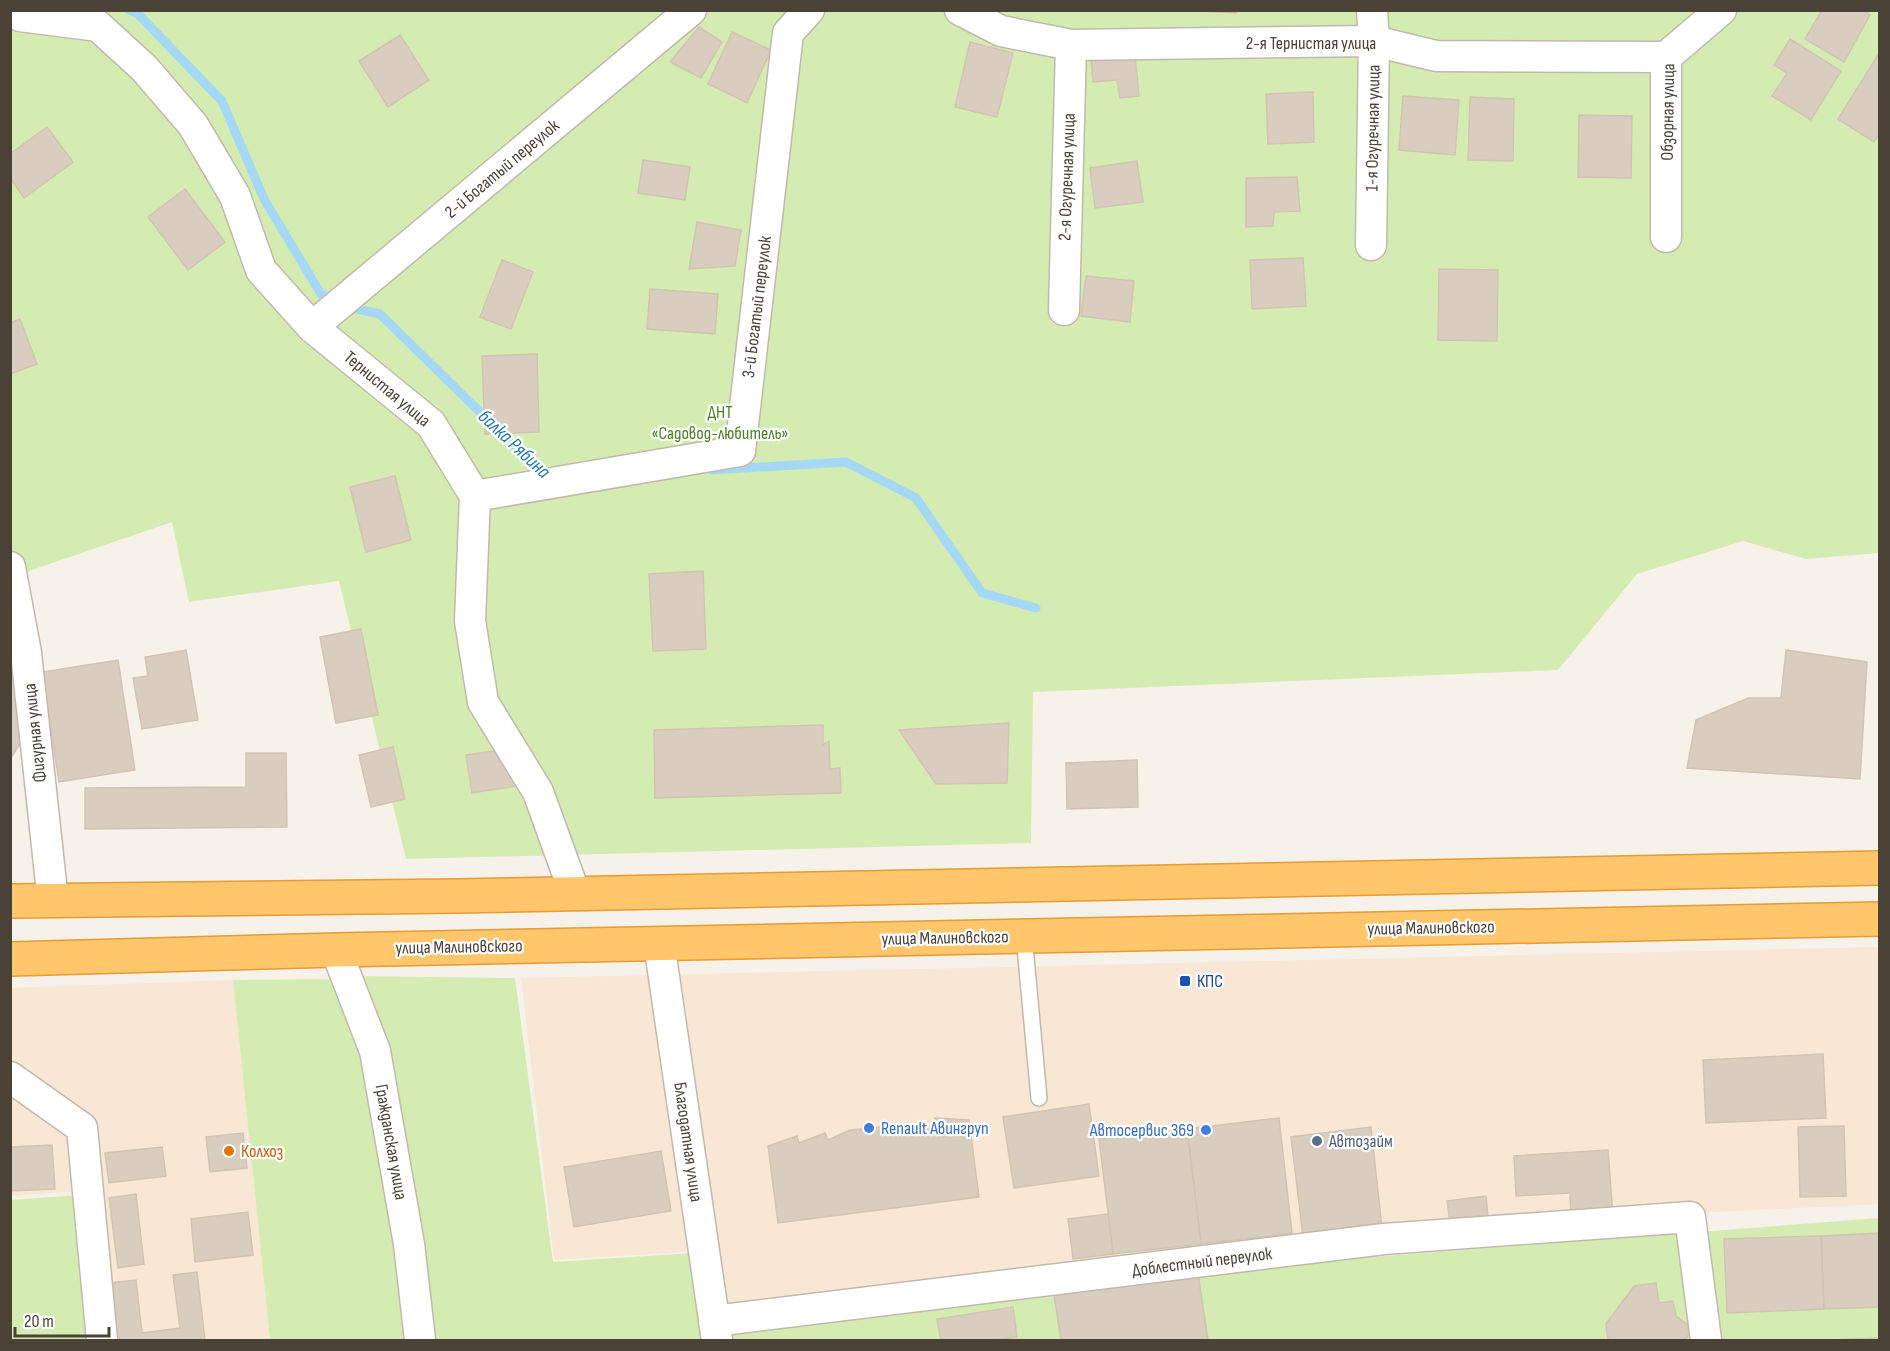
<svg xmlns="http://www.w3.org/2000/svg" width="1890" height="1351" viewBox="0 0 1890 1351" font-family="'Sofia Sans Condensed',sans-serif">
  <rect width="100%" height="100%" fill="#f6f2ea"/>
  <g fill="#f8e7d5">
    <path d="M1879,947v257l-186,9 -967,96 -8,-59 -164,10 -33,-282z"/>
    <path d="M233,980l37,360h-159l-16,-150 -84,6v-208z"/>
  </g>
  <g fill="#d4ecb1">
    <path d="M10,11h1869v542l-73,6 -63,-18 -106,33 -79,96 -525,22 -2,151 -625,16 -67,-278 -150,21 -17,-80 -143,49 -18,3z"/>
    <path d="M354,976l161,2 38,284 142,-9 11,82 537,-68 636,-49v122h-1451z"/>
    <path d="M334,979l35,82 43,279h-142l-37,-360z"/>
    <path d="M79,1195l16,145h-84v-140z"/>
  </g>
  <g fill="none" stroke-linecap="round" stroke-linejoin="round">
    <g stroke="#a4d8f5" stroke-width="9">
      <path d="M129,10l9,4 84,87 42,98 57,95 13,7"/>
      <path d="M347,307l33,7 167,164"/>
      <path d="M711,470l135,-8 70,36 66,95 54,15"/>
    </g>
  </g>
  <g fill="#d8cdbf" stroke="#d3c4b1" stroke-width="1.5">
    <path d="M1184,10h53l-1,3z"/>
    <path d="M1822,10h41l7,5 -26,47 -39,-23z"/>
    <path d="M699,27l23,15 -21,36 -31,-16z"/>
    <path d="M732,32l39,18 -24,53 -39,-19z"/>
    <path d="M400,35l29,45 -41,27 -29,-46z"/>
    <path d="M1790,39l51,32 -30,49 -39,-24 15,-23 -13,-8z"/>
    <path d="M970,42l43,11 -16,64 -42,-10z"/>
    <path d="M1879,53l1,80 -6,9 -36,-23z"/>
    <path d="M1135,55l4,41 -19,2 -3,-18 -24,2 -2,-23z"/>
    <path d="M1313,92l1,50 -46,2 -2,-50z"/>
    <path d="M1403,96l56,4 -4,55 -56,-5z"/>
    <path d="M1470,97l44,2 -1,62 -45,-1z"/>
    <path d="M1579,115l53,1 -1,62 -53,-1z"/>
    <path d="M47,127l26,35 -49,36 -14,-20v-24z"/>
    <path d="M643,160l47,7 -5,33 -47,-7z"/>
    <path d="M1137,161l6,41 -48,6 -5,-40z"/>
    <path d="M1297,177l3,34 -26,1 -1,14 -27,1v-49z"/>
    <path d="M185,189l40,53 -37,28 -40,-53z"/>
    <path d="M697,222l44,8 -6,36 -46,3z"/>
    <path d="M1303,258l3,48 -54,3 -2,-49z"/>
    <path d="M502,260l31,12 -22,57 -31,-12z"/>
    <path d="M1439,269l59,1 -1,71 -59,-1z"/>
    <path d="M1086,276l48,5 -4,41 -49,-6z"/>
    <path d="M650,289l68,5 -3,40 -68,-5z"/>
    <path d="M20,319l17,45 -27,10v-51z"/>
    <path d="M537,354l2,78 -54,2 -3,-78z"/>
    <path d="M395,476l16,64 -45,12 -16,-65z"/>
    <path d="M703,571l3,78 -53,2 -4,-77z"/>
    <path d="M361,629l17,86 -42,8 -16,-86z"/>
    <path d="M10,632l16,101 -16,27z"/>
    <path d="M186,650l12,70 -56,9 -9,-51 15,-2 -3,-19z"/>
    <path d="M1786,650l81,12 -7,117 -173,-11 9,-48 52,-22h33z"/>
    <path d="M118,660l17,110 -76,12 -17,-110z"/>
    <path d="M1009,723l-2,60 -71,1 -37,-54z"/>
    <path d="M823,725v20l6,-4 1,28 10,-1 1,25 -186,5 -1,-68z"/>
    <path d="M393,747l12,52 -34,8 -12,-52z"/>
    <path d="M510,749l6,37 -44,7 -6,-38z"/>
    <path d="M246,753h40l1,74 -202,2v-41l161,-1z"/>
    <path d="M1137,760l1,47 -71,2 -1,-46z"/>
    <path d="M1823,1054l3,64 -120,5 -3,-63z"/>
    <path d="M1089,1104l10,72 -85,12 -11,-71z"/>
    <path d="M935,1118l34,2 10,77 -201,26 -10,-77 29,-10 2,7 26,-10 3,7 22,-10 31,-3 24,4 2,-8 27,3z"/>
    <path d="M1279,1118l13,115 -91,11 -14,-115z"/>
    <path d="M1844,1126l2,70 -46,1 -2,-70z"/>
    <path d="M1371,1127l11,101 -79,9 -12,-100z"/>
    <path d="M1187,1129l14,115 -88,10 -14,-115z"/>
    <path d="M243,1133l4,35 -37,4 -4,-35z"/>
    <path d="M52,1145l3,44 -45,2v-44z"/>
    <path d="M162,1147l4,29 -57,7 -4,-30z"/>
    <path d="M1608,1150l5,65 -42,3 -1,-25 -54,3 -2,-40z"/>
    <path d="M661,1151l10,60 -97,16 -10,-60z"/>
    <path d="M136,1194l8,70 -26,4 -9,-70z"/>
    <path d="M1486,1196l2,22 -38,4 -3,-21z"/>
    <path d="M248,1212l5,43 -58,7 -4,-43z"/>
    <path d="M1108,1214l5,40 -40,5 -5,-40z"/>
    <path d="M1880,1233v74l-56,2 -3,-73z"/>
    <path d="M1821,1236l3,73 -97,4 -3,-74z"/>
    <path d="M197,1272l8,68h-88l-7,-57 26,-3 6,53 38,-5 -7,-53z"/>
    <path d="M1198,1274l10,66h-147l-7,-45z"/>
    <path d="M1656,1283l3,20 14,-2 3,15 17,13 -8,11h-77l-2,-16 28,-38z"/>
    <path d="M1013,1307l4,30 -22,3h-54l-4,-21z"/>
    <path d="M1880,1338v2h-52z"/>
  </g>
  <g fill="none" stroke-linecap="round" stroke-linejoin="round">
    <defs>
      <path id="lane" d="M1024,936l15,162"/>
      <g id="street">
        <path d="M12,10l8,6 78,10 46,42 49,57 42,71 26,74 51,57 119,97 44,72 -5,125 13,81 55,90 37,102"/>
        <path d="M960,10l41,21 70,14 303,-4 62,15 230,1"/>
        <path d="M1666,237v-180l55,-47"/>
        <path d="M1371,245l3,-204 -2,-31"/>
        <path d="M1064,310l7,-265"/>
        <path d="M312,327l379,-317"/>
        <path d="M475,496l265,-45 48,-418 21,-23"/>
        <path d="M10,567l16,86 27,248"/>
        <path d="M659,943l58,397"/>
        <path d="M336,950l39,101 34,193 11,96"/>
        <path d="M10,1077l72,51 20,212"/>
        <path d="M714,1321l670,-82 306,-22 16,123"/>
      </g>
      <g id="highway">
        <path d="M10,901l448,-5 1422,-28"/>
        <path d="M10,959l326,-9 1544,-31"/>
      </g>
    </defs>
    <use href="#lane" stroke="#c2b9ac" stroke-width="18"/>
    <use href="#street" stroke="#c2b9ac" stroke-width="33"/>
    <use href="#highway" stroke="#e69b33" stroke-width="36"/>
    <use href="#lane" stroke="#fff" stroke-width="15"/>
    <use href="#street" stroke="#fff" stroke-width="30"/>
    <use href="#highway" stroke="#ffc66c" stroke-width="33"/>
  </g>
  <rect fill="#1a4fb4" stroke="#fff" stroke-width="2" x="1179" y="975" width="12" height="12" rx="3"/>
  <g fill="#3f7fe0" stroke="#fff" stroke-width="2">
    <circle cx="869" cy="1128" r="6"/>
    <circle cx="1206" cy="1130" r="6"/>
  </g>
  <circle fill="#5c6f8a" stroke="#fff" stroke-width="2" cx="1317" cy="1141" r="6"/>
  <circle fill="#e8710a" stroke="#fff" stroke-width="2" cx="229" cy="1151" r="6"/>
  <g text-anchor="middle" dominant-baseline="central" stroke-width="4.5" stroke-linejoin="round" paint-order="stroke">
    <g font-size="18" fill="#4a4237" stroke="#fff">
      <text x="1311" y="43">2-я Тернистая улица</text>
      <text transform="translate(1668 112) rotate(-89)">Обзорная улица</text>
      <text transform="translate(1373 128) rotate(-89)">1-я Огуречная улица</text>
      <text transform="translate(502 169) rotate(-40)">2-й Богатый переулок</text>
      <text transform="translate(1067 177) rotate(-88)">2-я Огуречная улица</text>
      <text transform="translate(757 307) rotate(-83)">3-й Богатый переулок</text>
      <text transform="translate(387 389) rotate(40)">Тернистая улица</text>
      <text transform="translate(35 733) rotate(-96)">Фигурная улица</text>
      <text transform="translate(1431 928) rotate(-1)">улица Малиновского</text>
      <text transform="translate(945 938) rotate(-1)">улица Малиновского</text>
      <text transform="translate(459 947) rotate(-1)">улица Малиновского</text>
      <text transform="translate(391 1142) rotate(80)">Гражданская улица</text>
      <text transform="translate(688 1142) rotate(82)">Благодатная улица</text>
      <text transform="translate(1202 1262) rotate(-7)">Доблестный переулок</text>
    </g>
    <g font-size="18" fill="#4d8126" stroke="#fff">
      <text x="720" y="412">ДНТ<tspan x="720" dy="21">«Садовод-любитель»</tspan></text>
    </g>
    <g font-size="18" fill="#164399" stroke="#fff" text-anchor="start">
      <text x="1197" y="981">КПС</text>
    </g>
    <g font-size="18" fill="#366cbe" stroke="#fff" text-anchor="start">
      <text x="881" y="1128">Renault Авингруп</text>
      <text x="1194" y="1130" text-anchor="end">Автосервис 369</text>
    </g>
    <g font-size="18" fill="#4e5e75" stroke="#fff" text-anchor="start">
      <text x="1329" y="1141">Автозайм</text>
    </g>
    <g font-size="18" fill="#c56008" stroke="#fff" text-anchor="start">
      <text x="241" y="1151">Колхоз</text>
    </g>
    <g font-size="20" font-style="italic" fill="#277bad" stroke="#fff">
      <text transform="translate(514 444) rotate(43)">балка Рябина</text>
    </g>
  </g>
  <rect width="1890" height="1351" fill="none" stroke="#4a4237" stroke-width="24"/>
  <path d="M15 1327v9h94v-9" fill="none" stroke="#4a4237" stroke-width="3"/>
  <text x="24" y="1327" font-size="18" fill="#4a4237" stroke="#ffffff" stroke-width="4.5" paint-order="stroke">20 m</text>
</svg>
